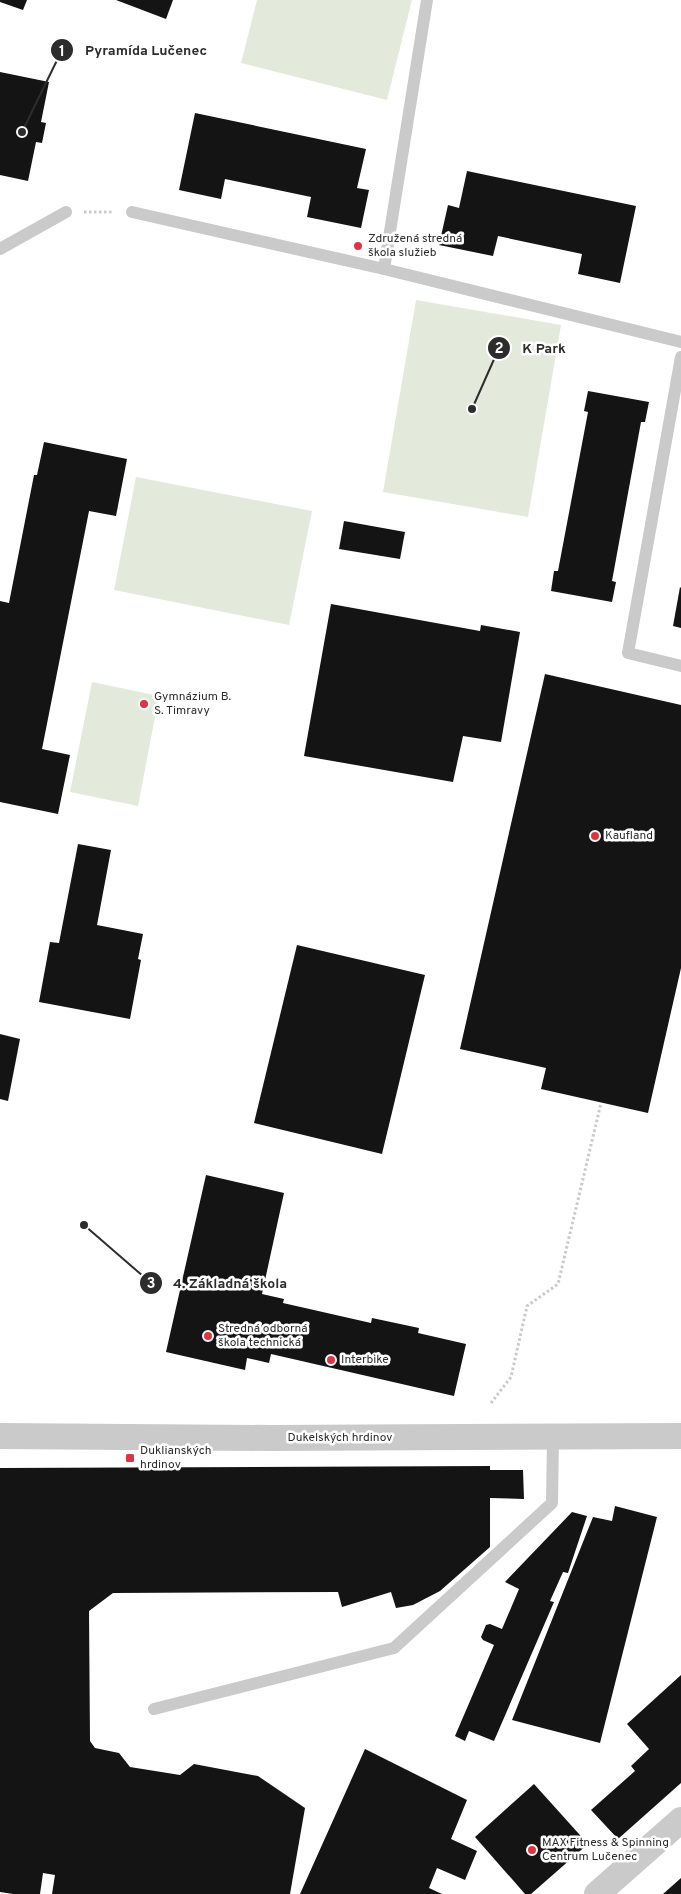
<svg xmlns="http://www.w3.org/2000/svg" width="681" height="1894" viewBox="0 0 681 1894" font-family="Overpass,sans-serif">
  <rect width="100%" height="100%" fill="#fff"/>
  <g fill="#e3eadb">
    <path d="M257,0h155l-25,100 -146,-37z"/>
    <path d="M416,300l145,25 -33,192 -145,-25z"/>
    <path d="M136,477l176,34 -23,114 -175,-35z"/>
    <path d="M92,682l67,14 -21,110 -68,-14z"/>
  </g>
  <g fill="#141414">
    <path d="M0,0h27l-4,10 -23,-8z"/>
    <path d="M116,0h57l-7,19z"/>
    <path d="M0,72l49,10 -8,40 5,1 -4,20 -6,-1 -8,39 -28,-6z"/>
    <path d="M195,113l171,36 -9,39 12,2 -8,38 -54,-11 4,-20 -86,-18 -4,20 -42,-9z"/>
    <path d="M467,171l169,35 -16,77 -42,-9 4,-20 -84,-18 -5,20 -54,-11 9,-40 11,3z"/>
    <path d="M588,391l61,11 -4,20h-4l-29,159 4,1 -4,20 -61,-11 3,-20h4l30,-159 -4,-1z"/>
    <path d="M44,442l83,17 -11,57 -27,-5 -47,238 28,6 -12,59 -58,-12v-201l9,2 25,-128h3z"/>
    <path d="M344,521l61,11 -5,27 -61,-10z"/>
    <path d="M680,587l1,1v40l-8,-2z"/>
    <path d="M331,604l149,27 1,-6 39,7 -19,110 -38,-6 -10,46 -149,-26z"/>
    <path d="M545,674l136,31v263l-33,145 -107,-24 5,-21 -86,-19z"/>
    <path d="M78,844l33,6 -14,75 46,9 -5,25 3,1 -11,59 -91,-17 11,-60 9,1z"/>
    <path d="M297,945l128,30 -43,179 -128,-31z"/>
    <path d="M0,1034l20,5 -12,62 -8,-2z"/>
    <path d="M206,1175l78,18 -22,101 22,5 -1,4 88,20 1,-5 47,10 -1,5 48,11 -12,52 -183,-42 -2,9 -22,-5 -2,12 -79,-18z"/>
    <path d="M490,1466v4h33l1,29 -34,-1v49l-50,44 -27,14 -17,3 -5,-16 -49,15 -4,-15 -225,1 -24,18 1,130 5,7 24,5 11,14 50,8 14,-11 64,12 47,32 -15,86h-238l3,-19 -12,-2 -3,21h-27l-13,-2v-424z"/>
    <path d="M615,1506l42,11 -57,226 -88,-23 81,-203 19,4z"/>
    <path d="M572,1512l15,4 -19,57 -5,-1 -13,29 4,1 -60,139 -25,-10 -4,10 -10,-5 39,-91 -11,-5 -2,-3 5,-12 4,-1 12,5 17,-40 -14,-7z"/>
    <path d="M681,1675v108l-63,56 -27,-29 44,-39 -4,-5 18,-17 -22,-25z"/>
    <path d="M365,1749l102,51 -16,39 26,12 -12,29 -28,-12 -8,20 13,6h-142z"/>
    <path d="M534,1784l54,60 -57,50h-6l-50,-57z"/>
    <path d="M681,1878v16h-18z"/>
  </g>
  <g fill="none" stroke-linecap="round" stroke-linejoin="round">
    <g stroke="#cacaca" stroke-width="3" stroke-dasharray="2.5 2.5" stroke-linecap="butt">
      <path d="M84,212h29"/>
      <path d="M491,1403l20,-26 16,-71 31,-22 43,-181"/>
    </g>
    <g stroke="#cacaca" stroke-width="12">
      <path d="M132,212l252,57 43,-269"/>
      <path d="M0,249l66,-37"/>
      <path d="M384,269l297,73"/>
      <path d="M681,357l-53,296 53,13"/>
      <path d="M154,1709l240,-61 158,-145 1,-66"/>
    </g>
    <g stroke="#cacaca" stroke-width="26">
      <path d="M0,1436l271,2 410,-2"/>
      <path d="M597,1894l84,-74"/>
    </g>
  </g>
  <g fill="#dc3645" stroke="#fff" stroke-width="2">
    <circle cx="358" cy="246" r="5"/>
    <circle cx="144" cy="704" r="5"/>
    <circle cx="595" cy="836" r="5"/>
    <circle cx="208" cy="1336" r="5"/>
    <circle cx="331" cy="1360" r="5"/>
    <rect x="125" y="1453" width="10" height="10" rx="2.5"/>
    <circle cx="532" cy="1850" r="5"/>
  </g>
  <g text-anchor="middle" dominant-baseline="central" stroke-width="5" stroke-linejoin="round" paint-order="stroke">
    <g font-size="12" fill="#2d2d2d" stroke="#fff" text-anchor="start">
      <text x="368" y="239">Združená stredná<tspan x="368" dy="14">škola služieb</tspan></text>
      <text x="154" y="697">Gymnázium B.<tspan x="154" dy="14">S. Timravy</tspan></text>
      <text x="605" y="836">Kaufland</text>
      <text x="218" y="1329">Stredná odborná<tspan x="218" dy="14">škola technická</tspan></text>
      <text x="341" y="1360">Interbike</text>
      <text x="140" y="1451">Duklianských<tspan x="140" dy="14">hrdinov</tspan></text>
      <text x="542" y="1843">MAX Fitness &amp; Spinning<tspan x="542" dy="14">Centrum Lučenec</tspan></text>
    </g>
    <g font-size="12" fill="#2d2d2d" stroke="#fff">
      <text x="340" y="1438">Dukelských hrdinov</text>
    </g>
  </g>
  <path fill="none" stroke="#2d2d2d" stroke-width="2" d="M22 132L62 50M472 409L499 348M84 1225L151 1283"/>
  <g fill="#2d2d2d" stroke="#fff" stroke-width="2">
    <circle cx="22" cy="132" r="5"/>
    <circle cx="472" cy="409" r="5"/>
    <circle cx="84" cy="1225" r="5"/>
    <circle cx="62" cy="50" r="12"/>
    <circle cx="499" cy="348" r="12"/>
    <circle cx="151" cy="1283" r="12"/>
  </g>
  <g font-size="15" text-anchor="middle" font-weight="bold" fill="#fff">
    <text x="62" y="56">1</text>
    <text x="499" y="353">2</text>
    <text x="151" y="1288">3</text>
  </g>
  <g font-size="14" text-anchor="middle" font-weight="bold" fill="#2d2d2d" stroke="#fff" stroke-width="5" stroke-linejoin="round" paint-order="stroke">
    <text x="146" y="55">Pyramída Lučenec</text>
    <text x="544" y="353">K Park</text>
    <text x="230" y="1288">4. Základná škola</text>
  </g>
</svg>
